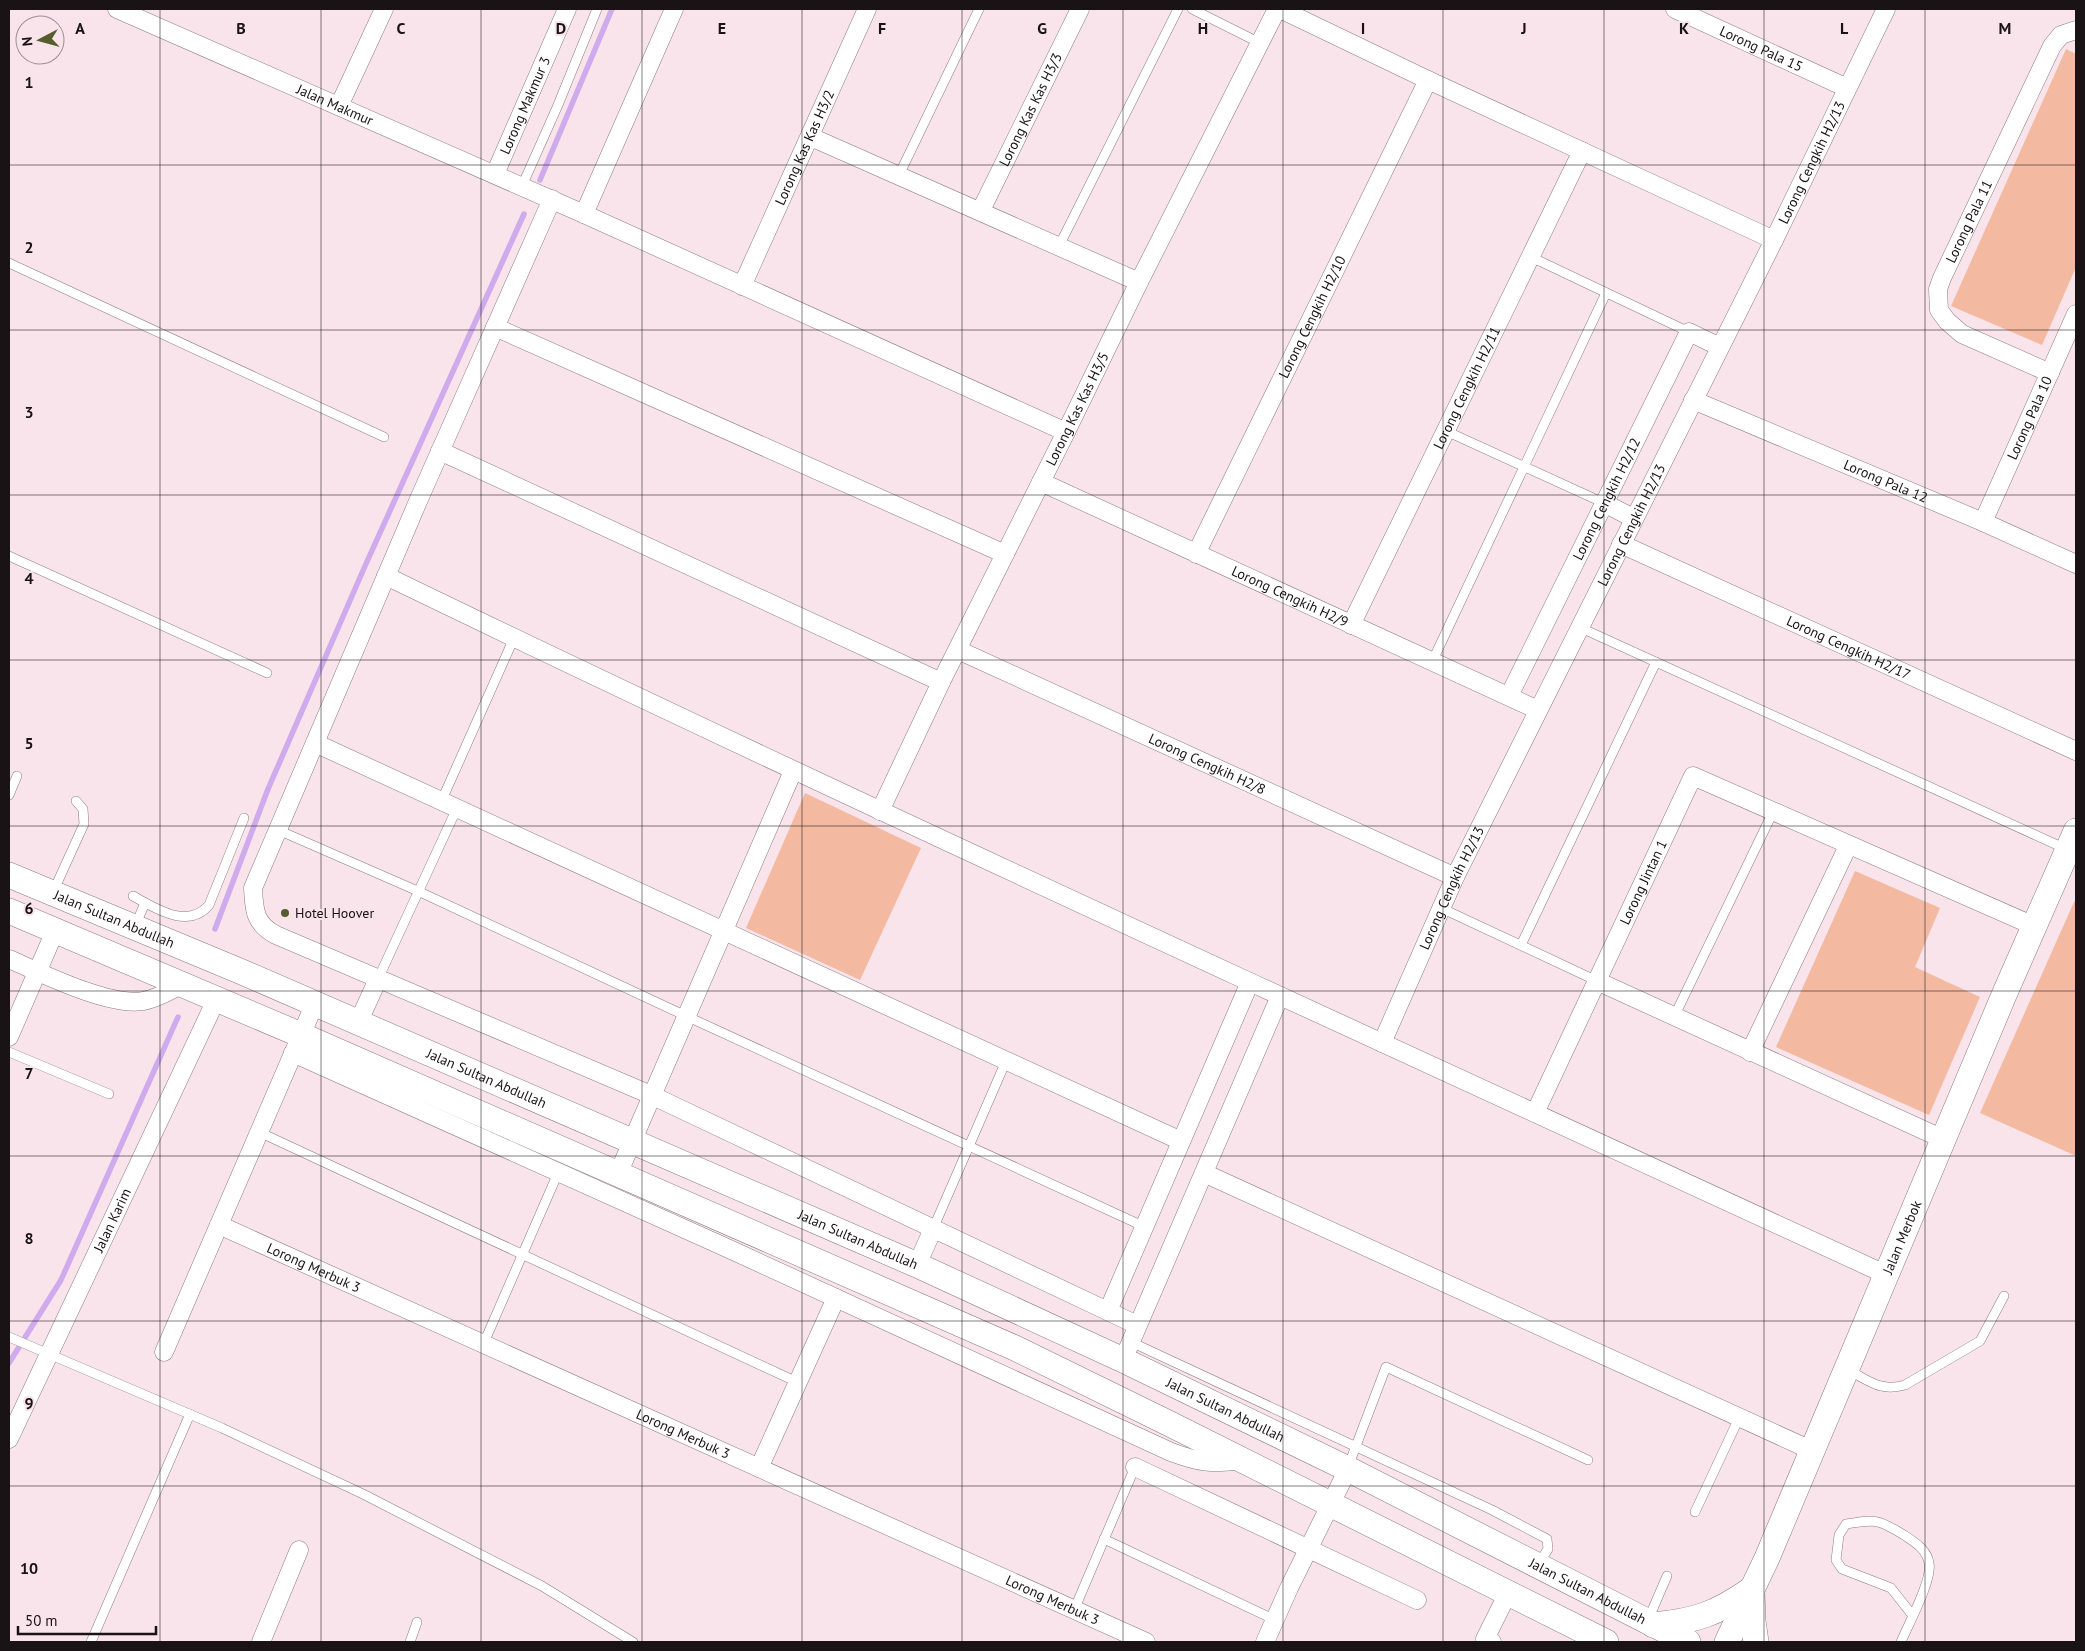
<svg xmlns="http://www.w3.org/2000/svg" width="2085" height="1651" viewBox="0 0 2085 1651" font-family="'PT Sans',sans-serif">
  <rect width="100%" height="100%" fill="#f8e4ea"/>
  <g fill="#f4baa1">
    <path d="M2066,49l10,5v213l-34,78 -91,-39z"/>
    <path d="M805,793l116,55 -61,132 -114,-52z"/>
    <path d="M1855,871l85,37 -25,59 65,30 -51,118 -153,-68z"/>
    <path d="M2076,901v255l-96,-43 94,-211z"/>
  </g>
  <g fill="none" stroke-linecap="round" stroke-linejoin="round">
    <g stroke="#cfabed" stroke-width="5.5">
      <path d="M540,180l72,-171"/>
      <path d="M215,929l53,-140 97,-223 159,-352"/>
      <path d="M9,1363l52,-83 117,-263"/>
    </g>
    <defs>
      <g id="lane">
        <path d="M1192,9l68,34"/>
        <path d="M899,175l80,-166"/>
        <path d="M522,186l36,-81 39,-96"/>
        <path d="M1059,246l119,-237"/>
        <path d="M1531,257l158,75"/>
        <path d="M9,263l375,174"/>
        <path d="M1446,431l158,72"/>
        <path d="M9,556l258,117"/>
        <path d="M1579,627l487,222"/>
        <path d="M1432,662l174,-369"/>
        <path d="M9,795l8,-19"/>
        <path d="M441,802l73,-164"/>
        <path d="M278,830l142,62 266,124 459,211"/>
        <path d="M53,892l31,-68 -1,-15 -7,-8"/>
        <path d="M133,896c22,12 55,34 76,9l35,-87"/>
        <path d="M1441,908l156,73"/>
        <path d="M135,926l10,-23"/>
        <path d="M1521,945l135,-283"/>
        <path d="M378,979l79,-171"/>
        <path d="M1674,1017l99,-205"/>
        <path d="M9,1052l100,42"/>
        <path d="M259,1132l538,250"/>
        <path d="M933,1229l73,-168"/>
        <path d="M9,1337l213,91 141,66 179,92 91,56"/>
        <path d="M1131,1342l361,168 55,29 1,10 -10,16"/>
        <path d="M483,1345l75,-172"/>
        <path d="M1848,1370c22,11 32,22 57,15l75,-44 24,-45"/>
        <path d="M1348,1467l38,-100 202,93"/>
        <path d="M1695,1512l44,-94"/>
        <path d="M1104,1539l171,81"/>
        <path d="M1074,1610l61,-143"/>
        <path d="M1648,1620l19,-44"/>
        <path d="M91,1642l99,-228"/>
        <path d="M410,1642l7,-20"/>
        <path d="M1901,1642c7,-17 32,-63 28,-79 -2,-14 -15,-21 -25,-28 -26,-16 -29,-16 -58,-11l-7,11 -3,25 6,9 49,19 22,28"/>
      </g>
      <g id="street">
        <path id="s1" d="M117,9l467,205 482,218"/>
        <path d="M1280,9l148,71 346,160"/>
        <path id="s2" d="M1675,9l172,79"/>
        <path d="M339,106l45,-97"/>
        <path d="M811,137l328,145"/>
        <path id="s3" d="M495,174l72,-165"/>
        <path d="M552,199l-133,300 -166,389c1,23 2,36 23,47l375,160 486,230"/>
        <path id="s4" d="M981,210l99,-201"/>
        <path d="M584,214l90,-205"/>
        <path id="s5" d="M742,286l125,-277"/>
        <path d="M495,327l510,227"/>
        <path id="s6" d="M2050,373l-88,-39 -15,-13 -8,-11 -1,-21 4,-11 110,-232 9,-11 15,-5"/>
        <path id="s7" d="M1693,400l290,122 93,42"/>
        <path d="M440,451l501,231"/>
        <path id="s8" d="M1041,482l497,228"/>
        <path d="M1604,503l29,15"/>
        <path id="s9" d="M1983,522l93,-208"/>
        <path id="s10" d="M1621,544l455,207"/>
        <path id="s11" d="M1196,554l232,-474"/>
        <path d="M386,576c287,139 576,273 866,407 211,98 422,196 635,292"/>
        <path id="s12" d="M1351,625l231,-474"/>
        <path id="s13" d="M958,650l497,227"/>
        <path id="s14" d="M1509,696l180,-364 31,15"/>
        <path d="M315,743l866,398"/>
        <path id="s15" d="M880,811l61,-129 125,-250 73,-150 138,-273"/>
        <path d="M9,959c32,14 100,48 134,42 14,-2 26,-10 38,-16"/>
        <path d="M1597,981l346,158"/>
        <path d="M358,1023l20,-44"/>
        <path d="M9,1037l46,-106"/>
        <path id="s16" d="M1382,1043l73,-166 319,-637 112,-231"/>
        <path d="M1750,1052l98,-206"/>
        <path d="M293,1053l434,195 444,204c27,10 42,13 70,8"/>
        <path id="s17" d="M1535,1113l158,-337 341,150"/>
        <path d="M1204,1173l609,278"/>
        <path d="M618,1174l175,-403"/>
        <path id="s18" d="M219,1225l927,417"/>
        <path d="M917,1265l16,-36"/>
        <path d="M1108,1311l142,-329"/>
        <path d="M164,1352l151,-349"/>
        <path d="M1123,1360l157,-364"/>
        <path id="s19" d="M9,1439l207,-439"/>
        <path d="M1135,1467l282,133"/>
        <path d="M759,1468l77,-170"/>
        <path d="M261,1642l38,-92"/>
        <path d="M1265,1642l24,-54 59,-119"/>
        <path d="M1492,1642l-7,-3 23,-46"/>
      </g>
      <g id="secondary">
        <path id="s20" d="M9,875l233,97 675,293 206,95 225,109 340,173"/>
        <path d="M9,911l292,124 714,313 147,72 444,222"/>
        <path d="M1752,1592l1,29 3,21"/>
        <path d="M1653,1625c43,-4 63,-11 99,-36"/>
        <path id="s21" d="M1727,1642l40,-84 237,-563 72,-164"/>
      </g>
    </defs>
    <use href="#lane" stroke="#8e7c81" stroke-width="10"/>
    <use href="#street" stroke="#8e7c81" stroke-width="19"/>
    <use href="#secondary" stroke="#8e7c81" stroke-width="26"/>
    <use href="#lane" stroke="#fff" stroke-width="9"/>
    <use href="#street" stroke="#fff" stroke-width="18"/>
    <use href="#secondary" stroke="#fff" stroke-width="25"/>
  </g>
  <path fill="none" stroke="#191315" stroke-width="1" stroke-opacity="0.55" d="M160,9v1633M321,9v1633M481,9v1633M642,9v1633M802,9v1633M962,9v1633M1123,9v1633M1283,9v1633M1443,9v1633M1604,9v1633M1764,9v1633M1925,9v1633M9,165h2067M9,330h2067M9,495h2067M9,660h2067M9,826h2067M9,991h2067M9,1156h2067M9,1321h2067M9,1486h2067"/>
  <circle fill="#575e2d" stroke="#f8e4ea" stroke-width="2" cx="285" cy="913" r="5"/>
  <g text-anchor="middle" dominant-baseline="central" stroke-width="4" stroke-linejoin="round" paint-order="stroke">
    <g font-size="14" fill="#191315" stroke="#f8e4ea">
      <text stroke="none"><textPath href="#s2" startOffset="95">Lorong Pala 15</textPath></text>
      <text stroke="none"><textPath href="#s1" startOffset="238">Jalan Makmur</textPath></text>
      <text stroke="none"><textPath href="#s3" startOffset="75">Lorong Makmur 3</textPath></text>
      <text stroke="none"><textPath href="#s4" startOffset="112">Lorong Kas Kas H3/3</textPath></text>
      <text stroke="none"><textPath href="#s5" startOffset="152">Lorong Kas Kas H3/2</textPath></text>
      <text stroke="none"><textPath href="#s16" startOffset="980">Lorong Cengkih H2/13</textPath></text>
      <text stroke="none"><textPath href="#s6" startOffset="225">Lorong Pala 11</textPath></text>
      <text stroke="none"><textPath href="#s11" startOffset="264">Lorong Cengkih H2/10</textPath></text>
      <text stroke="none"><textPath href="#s12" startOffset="264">Lorong Cengkih H2/11</textPath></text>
      <text stroke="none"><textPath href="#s15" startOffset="448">Lorong Kas Kas H3/5</textPath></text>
      <text stroke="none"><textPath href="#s9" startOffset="114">Lorong Pala 10</textPath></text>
      <text stroke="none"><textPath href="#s7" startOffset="209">Lorong Pala 12</textPath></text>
      <text stroke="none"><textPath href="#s14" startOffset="220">Lorong Cengkih H2/12</textPath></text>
      <text stroke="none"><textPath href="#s16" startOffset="575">Lorong Cengkih H2/13</textPath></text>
      <text stroke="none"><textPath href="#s8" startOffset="274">Lorong Cengkih H2/9</textPath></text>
      <text stroke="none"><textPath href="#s10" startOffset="250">Lorong Cengkih H2/17</textPath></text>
      <text stroke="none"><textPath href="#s13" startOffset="274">Lorong Cengkih H2/8</textPath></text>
      <text stroke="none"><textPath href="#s17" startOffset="255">Lorong Jintan 1</textPath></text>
      <text stroke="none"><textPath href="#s16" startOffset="170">Lorong Cengkih H2/13</textPath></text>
      <text stroke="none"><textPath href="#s20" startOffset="114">Jalan Sultan Abdullah</textPath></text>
      <text stroke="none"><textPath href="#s20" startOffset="519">Jalan Sultan Abdullah</textPath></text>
      <text stroke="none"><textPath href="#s19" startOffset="242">Jalan Karim</textPath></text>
      <text stroke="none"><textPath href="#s21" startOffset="441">Jalan Merbok</textPath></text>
      <text stroke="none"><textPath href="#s20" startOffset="924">Jalan Sultan Abdullah</textPath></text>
      <text stroke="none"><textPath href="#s18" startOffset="104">Lorong Merbuk 3</textPath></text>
      <text stroke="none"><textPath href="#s20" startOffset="1329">Jalan Sultan Abdullah</textPath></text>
      <text stroke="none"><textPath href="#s18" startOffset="509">Lorong Merbuk 3</textPath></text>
      <text stroke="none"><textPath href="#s20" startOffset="1734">Jalan Sultan Abdullah</textPath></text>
      <text stroke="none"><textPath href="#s18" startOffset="914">Lorong Merbuk 3</textPath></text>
    </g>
    <g font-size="14" fill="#191315" stroke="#f8e4ea" text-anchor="start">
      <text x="295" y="913">Hotel Hoover</text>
    </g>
  </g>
  <g font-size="16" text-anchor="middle" font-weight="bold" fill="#191315" stroke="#f8e4ea" stroke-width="4" stroke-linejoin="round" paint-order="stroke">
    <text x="80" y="34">A</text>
    <text x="241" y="34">B</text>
    <text x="401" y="34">C</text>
    <text x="561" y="34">D</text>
    <text x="722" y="34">E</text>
    <text x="882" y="34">F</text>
    <text x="1042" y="34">G</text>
    <text x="1203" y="34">H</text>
    <text x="1363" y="34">I</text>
    <text x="1524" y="34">J</text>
    <text x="1684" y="34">K</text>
    <text x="1844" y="34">L</text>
    <text x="2005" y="34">M</text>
    <text x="29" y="88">1</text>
    <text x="29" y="253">2</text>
    <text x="29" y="418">3</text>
    <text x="29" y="584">4</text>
    <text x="29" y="749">5</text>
    <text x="29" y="914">6</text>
    <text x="29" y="1079">7</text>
    <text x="29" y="1244">8</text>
    <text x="29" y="1409">9</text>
    <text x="29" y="1574">10</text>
  </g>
  <rect width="2085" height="1651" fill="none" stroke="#191315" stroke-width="20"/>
  <g transform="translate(40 40) rotate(264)"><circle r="24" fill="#f8e4ea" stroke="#9f9095"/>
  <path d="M0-4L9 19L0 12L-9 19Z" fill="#575e2d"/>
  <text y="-8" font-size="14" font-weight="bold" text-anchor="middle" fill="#191315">N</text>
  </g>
  <path d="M18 1626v8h138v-8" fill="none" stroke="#191315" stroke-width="2.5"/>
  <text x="25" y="1626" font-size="15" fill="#191315" stroke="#f8e4ea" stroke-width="4" paint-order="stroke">50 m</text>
</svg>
